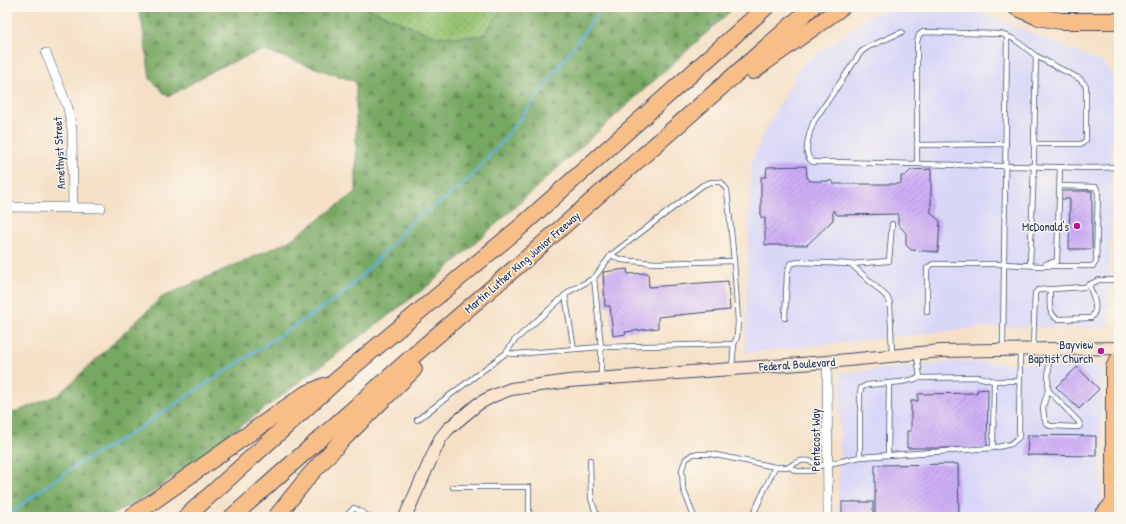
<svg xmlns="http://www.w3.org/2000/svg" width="1126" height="524" viewBox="0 0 1126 524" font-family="'Patrick Hand',sans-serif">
  <defs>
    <pattern id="grass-dots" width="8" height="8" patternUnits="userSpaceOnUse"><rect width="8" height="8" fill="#94c270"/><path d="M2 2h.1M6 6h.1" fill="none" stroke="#789e5f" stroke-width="1.8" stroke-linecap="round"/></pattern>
    <pattern id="forest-firs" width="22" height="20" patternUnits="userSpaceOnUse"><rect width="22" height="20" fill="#77a862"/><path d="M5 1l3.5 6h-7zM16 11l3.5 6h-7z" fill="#618954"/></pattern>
    <pattern id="building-hatch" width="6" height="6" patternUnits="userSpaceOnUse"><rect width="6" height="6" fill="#ceaef6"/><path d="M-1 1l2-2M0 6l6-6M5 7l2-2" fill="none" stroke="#a68eca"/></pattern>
  </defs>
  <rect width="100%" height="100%" fill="#fbf7ec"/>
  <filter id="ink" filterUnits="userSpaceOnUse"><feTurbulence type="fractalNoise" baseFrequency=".025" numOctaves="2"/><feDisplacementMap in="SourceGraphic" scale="8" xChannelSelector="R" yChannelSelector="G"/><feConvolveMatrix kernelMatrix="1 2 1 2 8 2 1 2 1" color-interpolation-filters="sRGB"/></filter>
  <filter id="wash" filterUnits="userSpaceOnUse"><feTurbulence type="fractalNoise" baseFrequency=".012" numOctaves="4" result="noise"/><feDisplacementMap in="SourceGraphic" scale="16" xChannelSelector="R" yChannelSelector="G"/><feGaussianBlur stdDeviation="0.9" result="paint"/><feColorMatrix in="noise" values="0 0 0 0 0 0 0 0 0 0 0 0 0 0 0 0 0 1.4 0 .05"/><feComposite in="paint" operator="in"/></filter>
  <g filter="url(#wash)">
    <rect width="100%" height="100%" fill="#f5e0c6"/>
    <g fill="#d9d7f8">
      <path d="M907,7h61l135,56 10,12 -4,253 -123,-1 -241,26 6,-191 18,-39 33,-58 71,-51z"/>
      <path d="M957,362l145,3 -1,152h-263l3,-144z"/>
    </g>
    <path fill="url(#grass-dots)" stroke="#587867" d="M364,7h139l-20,29 -46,1z"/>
    <path fill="url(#forest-firs)" stroke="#496c60" d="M138,7h226l73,30 46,-1 20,-29h232l-306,278 -279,209 -42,23h-101v-102l51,-20 104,-98 127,-56 67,-49v-110l-93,-32 -47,19 -48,28 -18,-18 -8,-56z"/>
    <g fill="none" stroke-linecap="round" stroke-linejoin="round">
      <path stroke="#5eafd9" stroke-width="2.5" d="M7,517l32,-26 36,-25 53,-31 215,-141 36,-36 37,-40 28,-18 23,-19 34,-38 30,-38 71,-98"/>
    </g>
    <g id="blocks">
      <g fill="url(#building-hatch)">
        <path d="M806,166l1,11 3,4h23v3h65l3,-1v-7h4l6,-6 20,-1v44l9,8 -2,31 -27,-2 -5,-5v-12l-8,-9v-10l-61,1 -4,-5v10l-26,25h-42v-27h-4v-41h5l1,-10z"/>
        <path d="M1061,191h31v58h-23l1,-50h-10z"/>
        <path d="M627,269l1,5 20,-1 1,14 79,-6 2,29 -72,7v11l-33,4 1,2 -13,2 -3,-30h-5l-2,-34z"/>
        <path d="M1077,367l22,22 -20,20 -23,-22z"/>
        <path d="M988,389l-1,59h-80v-17h4v-30h7v-7l59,-1v-3z"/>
        <path d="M1028,435l68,1v20l-69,-1z"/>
        <path d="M958,464l1,53h-84v-52z"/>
        <rect x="842" y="502" width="31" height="15"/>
      </g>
    </g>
  </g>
  <g filter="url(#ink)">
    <use href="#blocks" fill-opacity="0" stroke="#3c4a6e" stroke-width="1"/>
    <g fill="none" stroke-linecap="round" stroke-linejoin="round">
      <defs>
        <g id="service">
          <path d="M902,32l-34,15 -7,5 -47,69c-4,9 -13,35 -1,41h20l260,6 26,-1"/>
          <path d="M1034,144l2,-88"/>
          <path d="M917,145l89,-1"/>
          <path d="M917,164v-122l2,-7 4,-3 78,2 13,5 22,17 44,23 6,7v54l-4,4h-48v22l-4,99"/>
          <path d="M892,224l-3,37 -38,3 36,33 3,6 2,51"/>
          <path d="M611,255l10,5 35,3 78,-2"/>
          <path d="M1046,264l11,-3 3,-94"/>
          <path d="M594,278l7,69v30"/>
          <path d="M1050,290c0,10 -3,25 8,29l33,-1c9,-10 2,-22 -2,-33"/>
          <path d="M565,295l9,54"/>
          <path d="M927,312v-44l6,-4h71l3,-228"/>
          <path d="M785,318l2,-44 3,-10 8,-2 53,2"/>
          <path d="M1003,348l1,-84 37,2h52l3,-4 2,-69 -2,-6 -36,-1"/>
          <path d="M1033,348l2,-55 3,-3 46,-3 15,-7h20"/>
          <path d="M732,367l2,-23 3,-7 1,-16 -4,-60 -7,-71 -6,-8h-10l-8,3 -92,70 -17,23 -24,13 -56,50 -8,12 9,1 86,-7 133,-3"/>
          <path d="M920,378l58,-1 16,4h25"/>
          <path d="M1048,390l31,32 1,4 -2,1 -28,-1 -4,-3 -2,-6 -1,-10 5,-17 1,-41"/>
          <path d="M417,420l89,-67"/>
          <path d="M993,448l1,-67"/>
          <path d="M888,455l1,-72"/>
          <path d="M860,457v-64l1,-5 6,-3 34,-3 19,-4 -3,-23"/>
          <path d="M590,460l1,38 6,19"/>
          <path d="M789,467c10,-8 20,-9 30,-1"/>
          <path d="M453,487h76v30"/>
          <path d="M345,517l9,-9 16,9"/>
          <path d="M694,517l-11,-29 -1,-19 4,-10 7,-5h18l64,13h14l8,4h15l7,-5 41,-9 133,-9 18,-4 8,-7 1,-86"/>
          <path d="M752,517l23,-50"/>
        </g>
        <g id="minor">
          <path d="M46,53l22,55 4,22 1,78"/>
          <path d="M7,207l94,1"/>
          <path d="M827,362l1,155"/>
        </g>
        <path id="secondary" d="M405,517l35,-78 8,-10 30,-25 15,-8 18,-7 58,-8 258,-19 114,-11 178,-3"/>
        <g id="primary">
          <path d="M1100,517l13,-15"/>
          <path d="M1113,517v-150l6,-10"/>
        </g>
        <g id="motorway">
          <path d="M1016,7l22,10 23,4h58"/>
          <path d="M753,71l89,-64"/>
          <path d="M131,517l173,-122 20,-9"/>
          <path d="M186,517l152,-138 180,-150 248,-222"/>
          <path d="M232,517l181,-161 115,-99 284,-250"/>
          <path d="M276,517l32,-40 33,-36 73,-72"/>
        </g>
      </defs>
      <use href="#service" stroke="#3c4a6e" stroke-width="6"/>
      <use href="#minor" stroke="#3c4a6e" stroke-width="10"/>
      <use href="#secondary" stroke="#3c4a6e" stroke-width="14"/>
      <use href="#primary" stroke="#3c4a6e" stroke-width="16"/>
      <use href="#motorway" stroke="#3c4a6e" stroke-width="18"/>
      <use href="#service" stroke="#fff" stroke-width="4.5"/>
      <use href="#minor" stroke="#fff" stroke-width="9"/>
      <use href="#secondary" stroke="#fce5cf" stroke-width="12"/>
      <use href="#primary" stroke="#f7be88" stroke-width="14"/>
      <use href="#motorway" stroke="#f7be88" stroke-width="16"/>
    </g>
  </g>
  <g fill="#b5179e" stroke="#fbf7ec" stroke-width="1.5">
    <circle cx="1077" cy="226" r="4"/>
    <circle cx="1101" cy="351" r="4"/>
  </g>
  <g text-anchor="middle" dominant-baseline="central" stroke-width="3" stroke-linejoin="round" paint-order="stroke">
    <g font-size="12" fill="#1b2f5e" stroke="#fbf7ec">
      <text transform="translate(59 153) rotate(-93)">Amethyst Street</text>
      <text transform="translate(522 262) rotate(-41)">Martin Luther King Junior Freeway</text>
      <text transform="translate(797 364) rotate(-4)">Federal Boulevard</text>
      <text transform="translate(815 440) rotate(-90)">Pentecost Way</text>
    </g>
    <g font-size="12" fill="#1b2f5e" stroke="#fbf7ec" text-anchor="end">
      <text x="1069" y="226">McDonald's</text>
      <text x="1093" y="344">Bayview<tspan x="1093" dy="14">Baptist Church</tspan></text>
    </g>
  </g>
  <rect width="1126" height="524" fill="none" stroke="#fbf7ec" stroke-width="24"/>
</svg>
